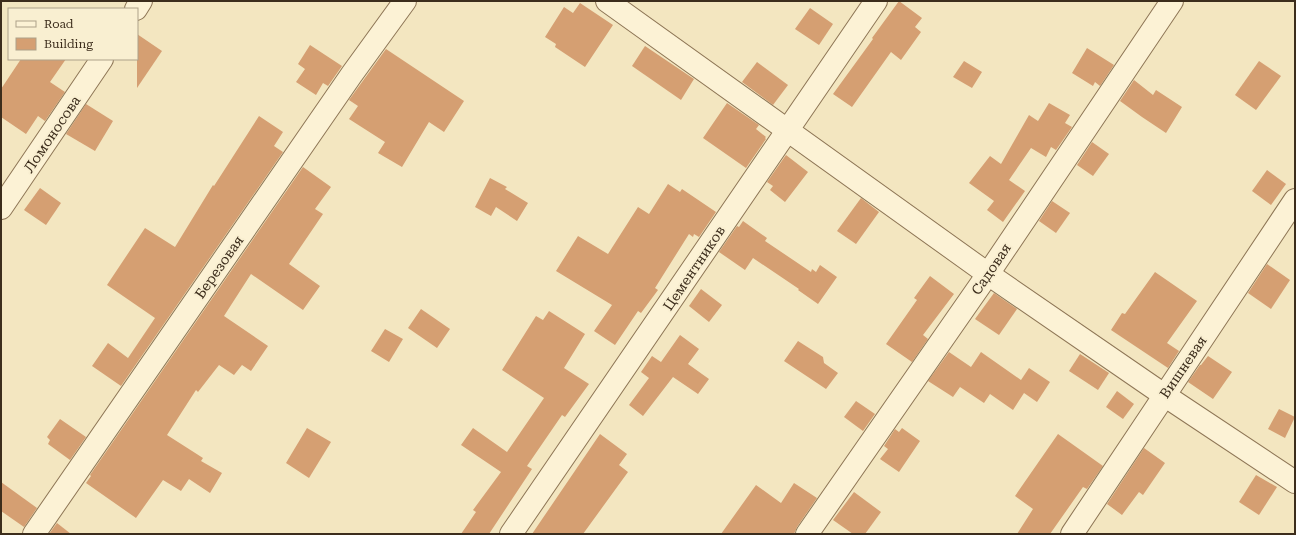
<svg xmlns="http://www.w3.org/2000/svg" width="1296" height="535" viewBox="0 0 1296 535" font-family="'Roboto Serif',serif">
  <rect width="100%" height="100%" fill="#f3e6c0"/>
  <g fill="#d59f72">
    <path d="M899,1l23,17 -7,9 6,5 -20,28 -10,-8 -39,55 -19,-13 40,-55 -1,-1z"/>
    <path d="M580,3l33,22 -28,42 -30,-20 1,-3 -11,-7 19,-30 9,6z"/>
    <path d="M810,8l23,16 -14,21 -24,-16z"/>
    <path d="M137,34l25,17 -25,37z"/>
    <path d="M310,45l32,21 -14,20 -5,-3 -7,12 -20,-13 9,-13 -7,-5z"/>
    <path d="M645,46l49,33 -13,21 -49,-34z"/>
    <path d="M1087,48l27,17 -14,21 -5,-4 -2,4 -21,-13z"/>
    <path d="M386,49l78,52 -20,31 -15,-10 -27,45 -24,-14 7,-11 -36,-23 9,-13 -9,-6z"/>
    <path d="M21,59h45l-16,23 15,10 -20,29 -7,-5 -12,18 -25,-17v-28z"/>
    <path d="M964,61l18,11 -10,16 -19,-11z"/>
    <path d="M1259,61l22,15 -25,34 -21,-15z"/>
    <path d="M757,62l31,23 -15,20 -31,-23z"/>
    <path d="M1134,80l19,15 3,-5 26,17 -16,26 -24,-16 -22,-16z"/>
    <path d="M727,103l32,22 -3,4 10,8 -1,1 1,1 -20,29 -43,-30z"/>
    <path d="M1049,103l21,12 -5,8 7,4 -16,23 -5,-3 -5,10 -15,-9 -22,32 16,11 -22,31 -16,-12 7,-9 -25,-18 21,-27 11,8 28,-49 9,6z"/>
    <path d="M86,104l27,17 -18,30 -29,-17z"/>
    <path d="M259,116l24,16 -9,14 9,6 -162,234 -29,-20 16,-23 20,15 27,-40 -48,-33 38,-57 30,19 38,-62 1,1z"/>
    <path d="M1092,142l17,12 -16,22 -16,-11z"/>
    <path d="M786,155l22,17 -23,30 -15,-12 3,-4 -6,-4z"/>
    <path d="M303,167l28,20 -16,22 8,5 -34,50 31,22 -17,24 -52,-36 -27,42 44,30 -17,25 -9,-6 -8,10 -15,-10 -21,27 -2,-2 -29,45 36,23 -2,3 21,12 -12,20 -21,-14 -8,12 -18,-11 -27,38 -50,-35 5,-7 -1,-1z"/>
    <path d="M1267,170l19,14 -15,21 -19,-14z"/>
    <path d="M490,178l17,9 -2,2 23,14 -11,18 -21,-14 -5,9 -16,-9z"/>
    <path d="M668,184l12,8 2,-3 34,23 -17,25 -5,-3 -1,3 -4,-3 -34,54 3,2 -17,23 -3,-2 -23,34 -21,-14 18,-26 -56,-34 22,-35 30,18 30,-47 11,7z"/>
    <path d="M40,188l21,15 -15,22 -22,-15z"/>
    <path d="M861,198l18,14 -23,32 -19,-13z"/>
    <path d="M1052,201l18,12 -14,20 -17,-12z"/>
    <path d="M743,221l24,17 -2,3 46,31 1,-3 4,3 4,-7 17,12 -19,27 -20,-14 1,-1 -46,-31 -8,12 -26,-18 18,-26 2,1z"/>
    <path d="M1267,264l23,16 -19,29 -23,-16z"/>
    <path d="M1155,272l42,29 -30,42 12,8 -11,17 -57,-38 11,-17 3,1z"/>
    <path d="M930,276l24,18 -31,41 5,4 -16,23 -26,-18 31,-44 -3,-2z"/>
    <path d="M701,289l21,16 -13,17 -20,-16z"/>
    <path d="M994,293l23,16 -18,26 -24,-16z"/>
    <path d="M421,309l29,20 -13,19 -29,-20z"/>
    <path d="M549,311l36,23 -21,34 25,16 -24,33 -3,-2 -35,51 5,3 -43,65h-28l15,-22 -3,-2 28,-38 -40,-27 12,-17 34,24 37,-54 -42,-28 34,-54 7,4z"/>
    <path d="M385,329l18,10 -14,23 -18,-11z"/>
    <path d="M680,335l19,14 -11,15 21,15 -11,15 -25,-17 -30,39 -14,-11 20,-27 -8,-6 11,-16 9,6z"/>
    <path d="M798,341l25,16 1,6 14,10 -12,16 -42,-28z"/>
    <path d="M949,352l22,15 10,-15 40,28 8,-12 21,14 -13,20 -13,-9 -11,17 -23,-16 -6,9 -24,-16 -7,10 -25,-16z"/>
    <path d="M1080,354l29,19 -11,17 -29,-19z"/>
    <path d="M1208,356l24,16 -19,27 -25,-17 12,-17h1z"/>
    <path d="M1117,391l17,13 -11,15 -17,-12z"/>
    <path d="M856,401l19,13 -12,17 -19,-14z"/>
    <path d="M1279,409l16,8 -10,21 -17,-9z"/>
    <path d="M60,419l26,18 -16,23 -22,-16 2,-4 -3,-3z"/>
    <path d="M307,428l24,14 -22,36 -23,-15z"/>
    <path d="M902,428l18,13 -21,31 -19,-13 8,-10 -4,-3 11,-17 4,3z"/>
    <path d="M600,434l27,20 -8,11 9,7 -45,62h-51z"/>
    <path d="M1058,434l45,32 -16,23 -4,-2 -33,47h-33l16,-25 -18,-13z"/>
    <path d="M1144,448l21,15 -22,32 -4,-3 -17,23 -15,-11z"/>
    <path d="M1256,475l21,12 -18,28 -20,-13z"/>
    <path d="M1,482l36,26 -13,19 -23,-16z"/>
    <path d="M794,483l23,15 -20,29 -3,7h-73l35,-49 25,18z"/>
    <path d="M854,492l27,20 -16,22h-12l-20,-14z"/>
    <path d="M57,523l14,11h-22z"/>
  </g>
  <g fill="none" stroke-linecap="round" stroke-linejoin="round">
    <defs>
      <g id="street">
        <path d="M607,1l381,273 176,121 131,87"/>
        <path d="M136,9l5,-8"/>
        <path d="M1,208l101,-149"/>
        <path d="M34,534l318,-460 53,-73"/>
        <path d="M511,534l365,-533"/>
        <path d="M807,534l181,-260 184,-273"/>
        <path d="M1072,534l223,-334"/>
      </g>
    </defs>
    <use href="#street" stroke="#8e7656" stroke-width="24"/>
    <use href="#street" stroke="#fcf2d5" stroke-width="22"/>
  </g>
  <g text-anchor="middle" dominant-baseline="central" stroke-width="4" stroke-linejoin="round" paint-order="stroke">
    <g font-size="14" fill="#3c2d1c" stroke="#f9efd1">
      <text transform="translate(52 134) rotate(-56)">Ломоносова</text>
      <text transform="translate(219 267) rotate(-55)">Березовая</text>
      <text transform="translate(694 268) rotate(-56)">Цементников</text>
      <text transform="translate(991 269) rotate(-56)">Садовая</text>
      <text transform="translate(1183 367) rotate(-56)">Вишневая</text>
    </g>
  </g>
  <rect width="1296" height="535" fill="none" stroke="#3c2d1c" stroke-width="4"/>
  <rect x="8" y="8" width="130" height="52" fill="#f9efd1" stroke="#ada189"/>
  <rect x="16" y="21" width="20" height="6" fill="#fcf2d5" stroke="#ada189"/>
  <text x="44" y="28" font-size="12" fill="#3c2d1c">Road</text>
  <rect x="16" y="38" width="20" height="12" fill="#d59f72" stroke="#ada189"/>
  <text x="44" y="48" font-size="12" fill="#3c2d1c">Building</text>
</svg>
